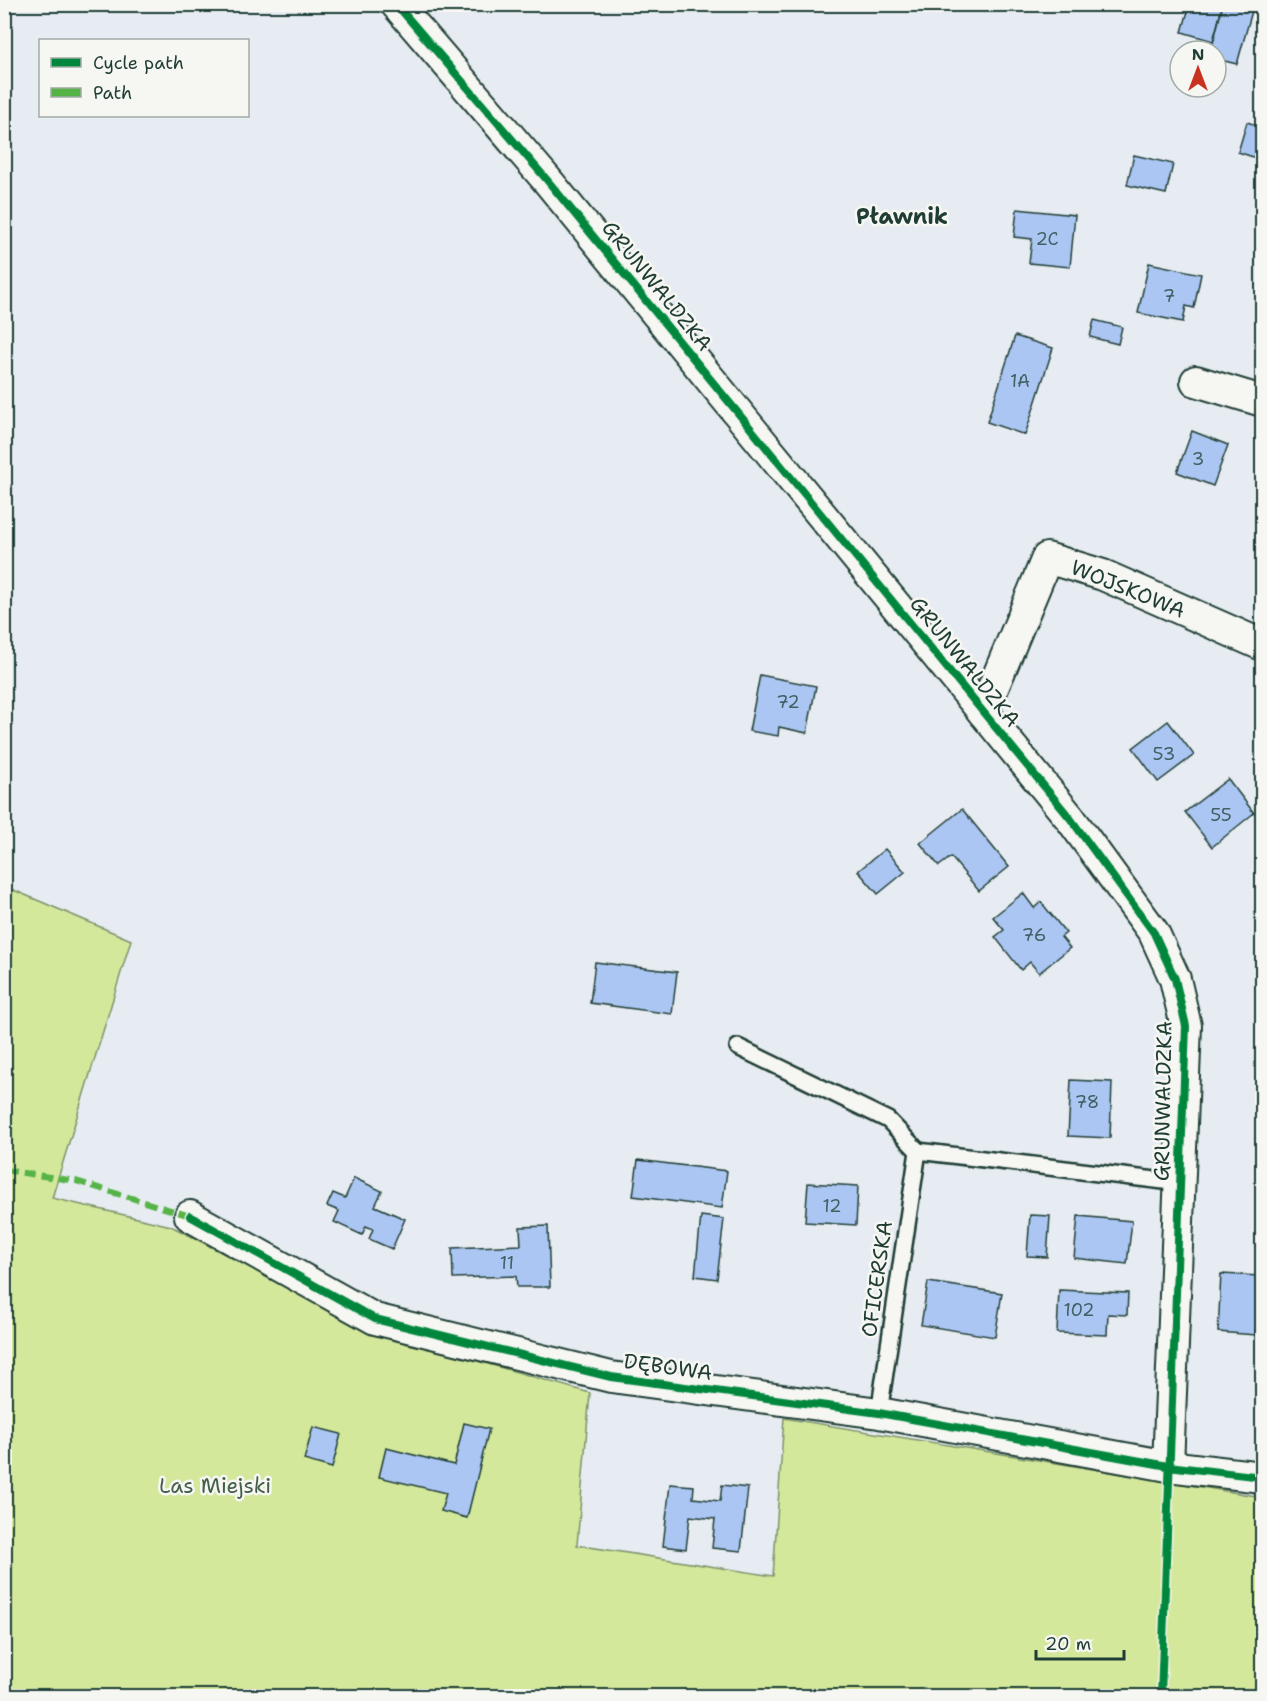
<svg xmlns="http://www.w3.org/2000/svg" width="1267" height="1701" viewBox="0 0 1267 1701" font-family="'Shantell Sans',sans-serif">
  <rect width="100%" height="100%" fill="#e7ecf2"/>
  <filter id="ink" filterUnits="userSpaceOnUse"><feTurbulence type="fractalNoise" baseFrequency=".0167" numOctaves="2"/><feDisplacementMap in="SourceGraphic" scale="12" xChannelSelector="R" yChannelSelector="G"/><feConvolveMatrix kernelMatrix="1 2 1 2 8 2 1 2 1" color-interpolation-filters="sRGB"/></filter>
  <g filter="url(#ink)">
    <path fill="#d4e89c" stroke="#7a9268" stroke-width="1.5" d="M4,886l127,54 -79,258 119,28 199,104 220,63 -13,152 196,31 11,-158 478,79v199h-1257z"/>
    <g fill="#acc6f3" stroke="#1f3d34" stroke-width="1.5">
      <path d="M1190,4h33l-10,37 -31,-9z"/>
      <path d="M1223,4l29,7 -15,53 -21,-5v-8h-5z"/>
      <path d="M1247,122l15,5v33l-24,-8z"/>
      <path d="M1134,155l39,9 -7,30 -39,-9z"/>
      <path d="M1017,209l58,6 -5,52 -41,-4 3,-24 -18,-2z"/>
      <path d="M1149,263l52,11 -7,34 -8,-2 -3,16 -45,-9z"/>
      <path d="M1094,320l28,7 -4,17 -28,-7z"/>
      <path d="M1015,336l38,12 -28,87 -38,-13z"/>
      <path d="M1192,431l36,14 -15,41 -36,-14z"/>
      <path d="M760,675l56,11 -9,47 -28,-6 -1,9 -29,-5z"/>
      <path d="M1168,721l26,34 -36,27 -25,-34z"/>
      <path d="M1228,779l26,34 -42,34 -27,-35z"/>
      <path d="M962,809l47,58 -30,24 -28,-34 -12,9 -19,-23z"/>
      <path d="M885,849l20,23 -27,22 -20,-23z"/>
      <path d="M1023,893l11,15 7,-6 25,31 -5,4 9,11 -31,25 -9,-11 -9,8 -26,-33 9,-7 -11,-13z"/>
      <path d="M595,962l82,10 -5,42 -82,-11z"/>
      <path d="M1071,1080l41,2 -2,56 -42,-2z"/>
      <path d="M638,1160l89,11 -5,37 -89,-12z"/>
      <path d="M354,1178l28,13 -7,15 30,13 -13,30 -23,-10 4,-10 -7,-3 -4,9 -28,-13 5,-11 -12,-5 6,-13 12,5z"/>
      <path d="M808,1183l50,3 -2,39 -51,-3z"/>
      <path d="M1260,1200h2v34l-5,-1z"/>
      <path d="M1030,1215l20,1 -3,41 -20,-1z"/>
      <path d="M701,1216l23,3 -7,60 -22,-3z"/>
      <path d="M1078,1216l54,5 -5,43 -53,-6z"/>
      <path d="M548,1226l2,61h-33l-1,-11 -63,2 -1,-30 69,-3 -1,-18z"/>
      <path d="M1221,1274l39,2 -4,59 -38,-3z"/>
      <path d="M928,1282l74,11 -7,44 -74,-12z"/>
      <path d="M1059,1290l69,3 -1,22 -19,-1 -1,21 -50,-2z"/>
      <path d="M464,1423l25,6 -22,89 -26,-7 5,-18 -67,-16 7,-29 68,17z"/>
      <path d="M313,1427l28,7 -9,34 -28,-8z"/>
      <path d="M670,1484l24,2 -1,12 27,3 2,-16 26,3 -7,63 -29,-3 3,-29 -25,-3 -4,33 -23,-3z"/>
    </g>
    <g fill="none" stroke-linecap="round" stroke-linejoin="round">
      <defs>
        <g id="lane">
          <path d="M738,1047l150,73 30,31"/>
          <path d="M879,1413l39,-262 262,32"/>
        </g>
        <g id="street">
          <path d="M396,4l151,176 523,638 84,115 21,46 11,47 -18,440"/>
          <path d="M1196,381l66,20"/>
          <path d="M983,712l64,-154 56,17 159,70"/>
          <path d="M190,1216l185,103 236,58 268,36 289,53 94,11"/>
        </g>
      </defs>
      <use href="#lane" stroke="#1f3d34" stroke-width="20"/>
      <use href="#street" stroke="#1f3d34" stroke-width="34"/>
      <use href="#lane" stroke="#f6f6f2" stroke-width="15"/>
      <use href="#street" stroke="#f6f6f2" stroke-width="30"/>
      <path stroke="#55b346" stroke-width="6" stroke-dasharray="12 6" stroke-linecap="butt" d="M4,1170l72,11 114,35"/>
      <defs>
        <g id="cycleway">
          <path d="M396,4l151,176 523,638 84,115 21,46 11,47 -25,670"/>
          <path d="M190,1216l185,103 236,58 268,36 289,53 94,11"/>
        </g>
      </defs>
      <use href="#cycleway" stroke="#f6f6f2" stroke-width="11"/>
      <use href="#cycleway" stroke="#00873e" stroke-width="8"/>
    </g>
  </g>
  <g text-anchor="middle" dominant-baseline="central" stroke-width="5" stroke-linejoin="round" paint-order="stroke">
    <g font-size="18" fill="#425f64">
      <text x="1047" y="239">2C</text>
      <text x="1169" y="296">7</text>
      <text x="1020" y="381">1A</text>
      <text x="1198" y="459">3</text>
      <text x="788" y="702">72</text>
      <text x="1164" y="754">53</text>
      <text x="1221" y="815">55</text>
      <text x="1034" y="935">76</text>
      <text x="1087" y="1102">78</text>
      <text x="832" y="1206">12</text>
      <text x="507" y="1263">11</text>
      <text x="1079" y="1310">102</text>
    </g>
    <g font-size="21" fill="#1f3d34" stroke="#f6f6f2">
      <text transform="translate(657 286) rotate(51)">GRUNWALDZKA</text>
      <text transform="translate(1128 589) rotate(22)">WOJSKOWA</text>
      <text transform="translate(965 662) rotate(51)">GRUNWALDZKA</text>
      <text transform="translate(1163 1101) rotate(-89)">GRUNWALDZKA</text>
      <text transform="translate(877 1279) rotate(-82)">OFICERSKA</text>
      <text transform="translate(668 1367) rotate(8)">DĘBOWA</text>
    </g>
    <g font-size="21" fill="#435f49" stroke="#f6f6f2">
      <text x="215" y="1486">Las Miejski</text>
    </g>
    <g font-size="22" font-weight="bold" fill="#1f3d34" stroke="#f6f6f2">
      <text x="902" y="216">Pławnik</text>
    </g>
  </g>
  <rect width="1267" height="1701" fill="none" stroke="#f6f6f2" stroke-width="24"/>
  <rect x="12" y="12" width="1243" height="1677" fill="none" stroke="#1f3d34" stroke-width="2" filter="url(#ink)"/>
  <rect x="39" y="39" width="210" height="78" fill="#f6f6f2" stroke="#a0aca6" stroke-width="1.5"/>
  <rect x="51" y="58" width="30" height="9" fill="#00873e" stroke="#a0aca6" stroke-width="1.5"/>
  <text x="93" y="69" font-size="18" fill="#1f3d34">Cycle path</text>
  <rect x="51" y="88" width="30" height="9" fill="#55b346" stroke="#a0aca6" stroke-width="1.5"/>
  <text x="93" y="99" font-size="18" fill="#1f3d34">Path</text>
  <g transform="translate(1198 69)"><circle r="28" fill="#f6f6f2" stroke="#a0aca6" stroke-width="1.5"/>
  <path d="M0-4.5L10 22L0 15L-10 22Z" fill="#c8321e"/>
  <text y="-9" font-size="16" font-weight="bold" text-anchor="middle" fill="#1f3d34">N</text>
  </g>
  <path d="M1036 1650v9h88v-9" fill="none" stroke="#1f3d34" stroke-width="3"/>
  <text x="1045" y="1650" font-size="18" fill="#1f3d34" stroke="#f6f6f2" stroke-width="4.5" paint-order="stroke">20 m</text>
</svg>
